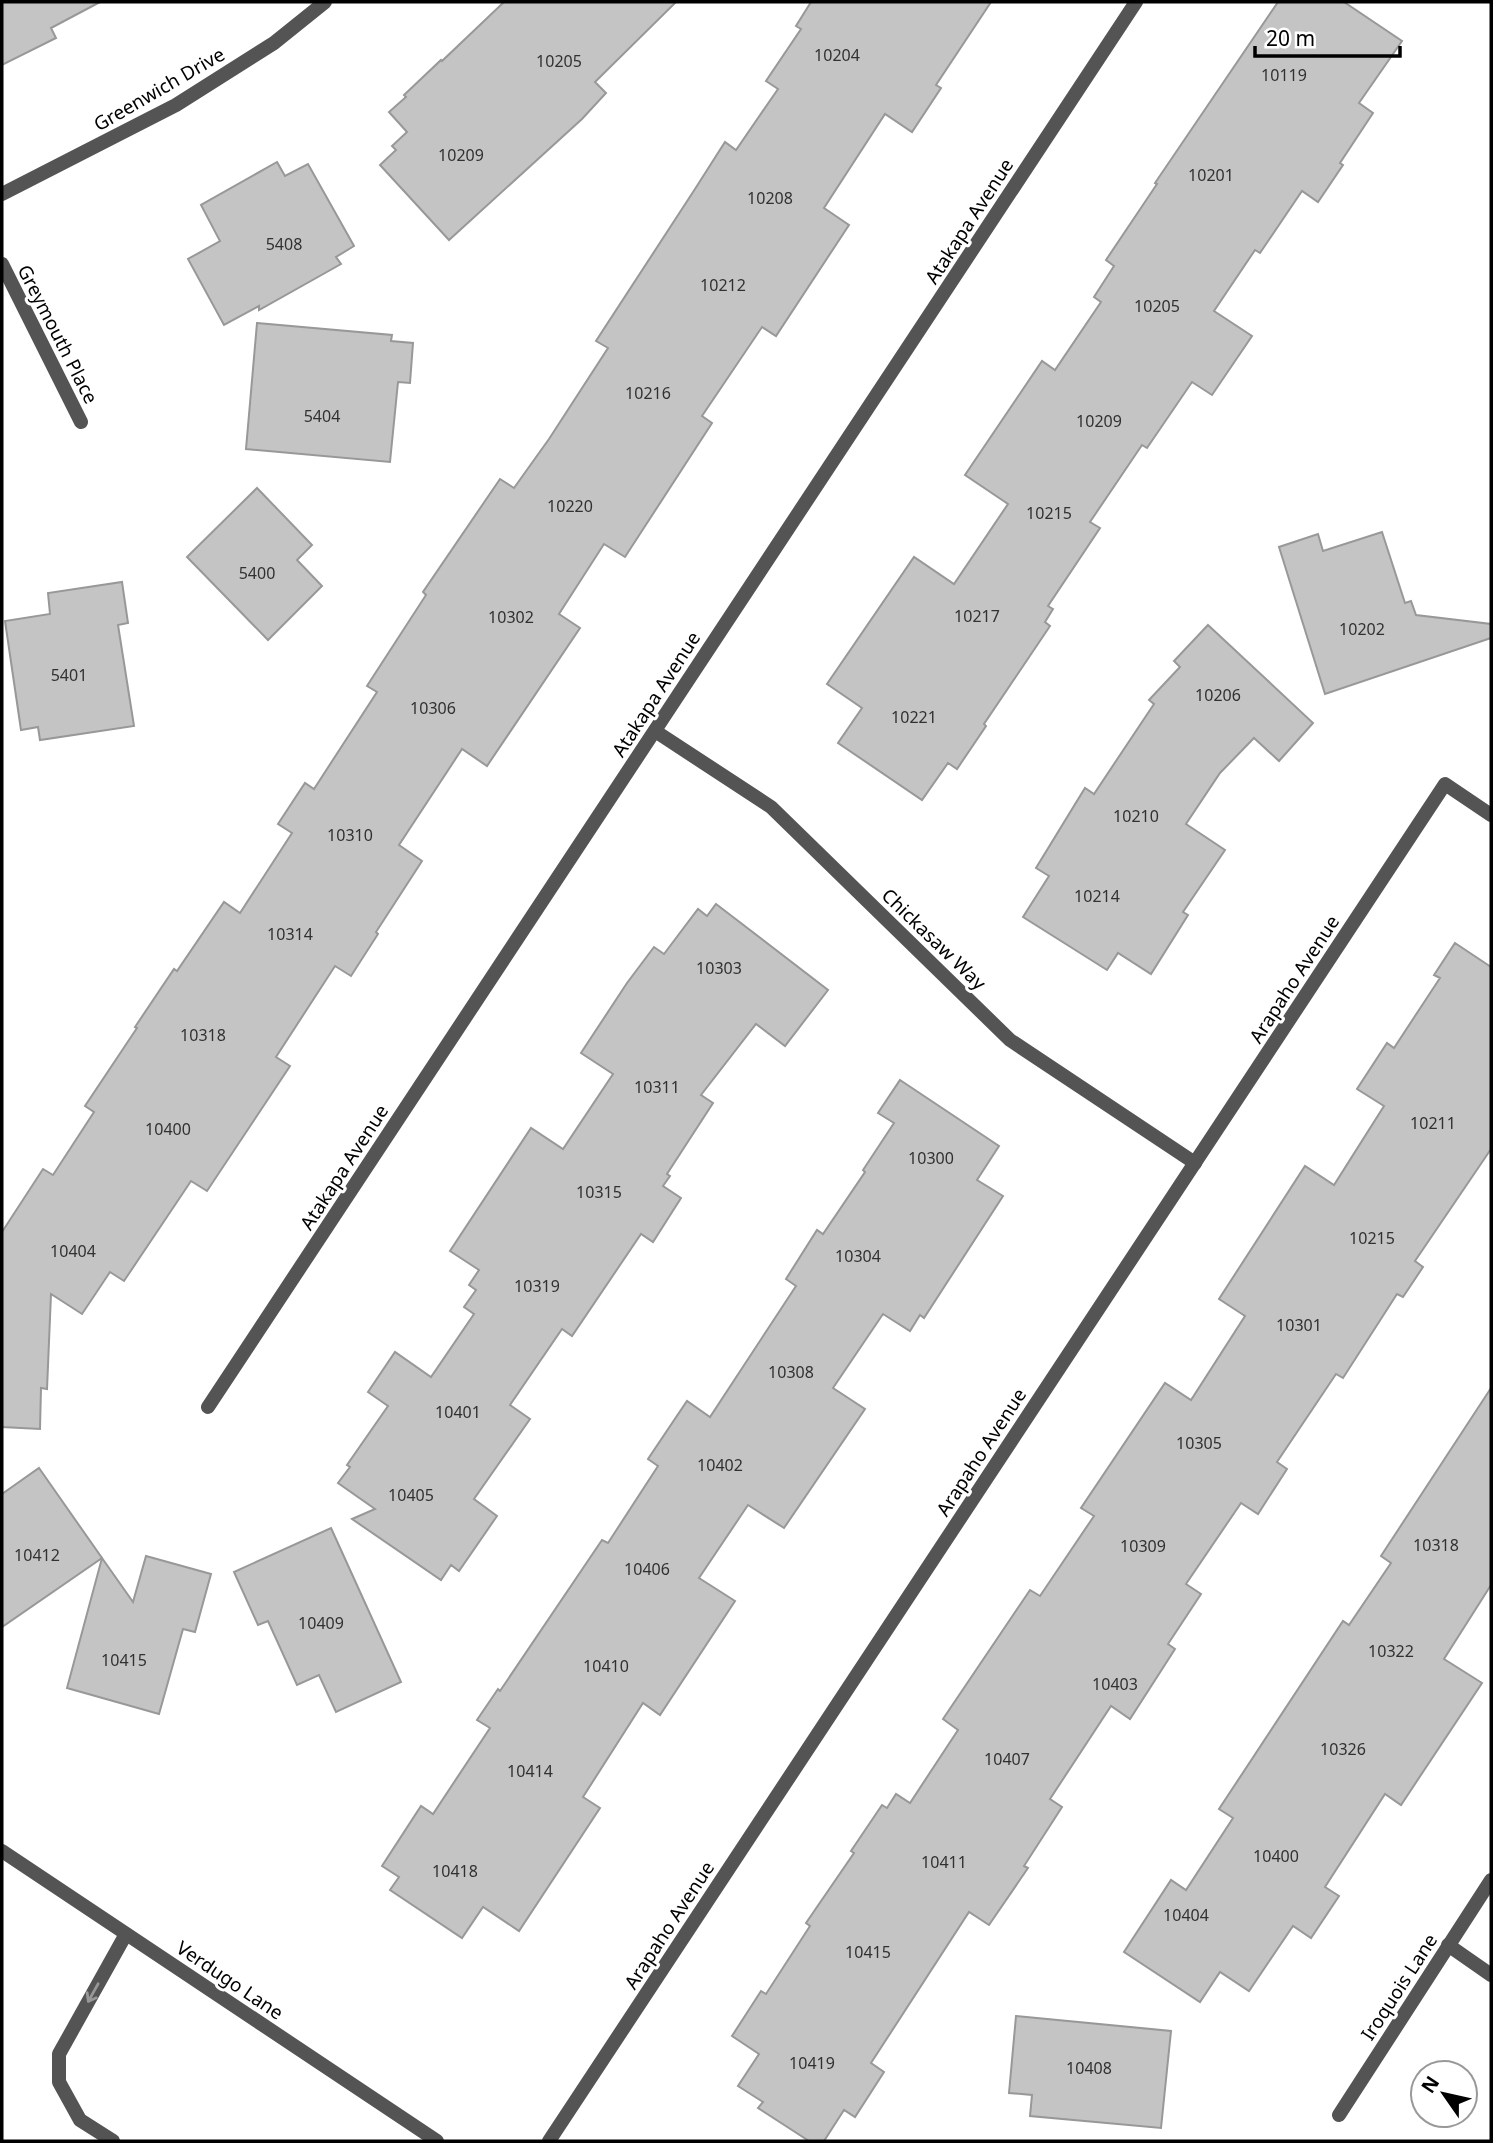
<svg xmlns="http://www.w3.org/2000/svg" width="1493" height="2143" viewBox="0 0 1493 2143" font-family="'Noto Sans',sans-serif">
  <rect width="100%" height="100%" fill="#fff"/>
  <g fill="#c4c4c4" stroke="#989898" stroke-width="2">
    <path d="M2,2h98l-49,26 5,10 -54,27z"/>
    <path d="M504,2h172l-81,80 11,11 -24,26 -133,121 -69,-75 16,-15 -4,-4 15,-14 -18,-20 17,-15 -2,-2 37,-35 1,1z"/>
    <path d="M811,2h180l-55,83 5,3 -29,44 -27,-18 -61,94 25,17 -73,111 -14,-9 -60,89 10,7 -87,134 -21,-13 -45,70 21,14 -93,138 -25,-17 -63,96 23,16 -46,71 2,2 -27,42 -16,-10 -59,91 14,9 -83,125 -16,-10 -67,100 -14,-9 -28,42 -31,-20 -4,95 -6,-1 -1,41 -38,-2v-195l41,-63 10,6 41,-63 -9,-6 52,-78 -2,-1 39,-58 3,2 47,-69 16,11 52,-80 -14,-9 27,-41 9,6 63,-97 -10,-6 59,-91 -3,-3 77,-113 14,9 35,-49 59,-91 -12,-7 99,-152 30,-47 11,8 42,-61 -12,-8 35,-52 -5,-3z"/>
    <path d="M1278,2h66l58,39 -43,62 14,10 -33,50 3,2 -25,37 -16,-11 -42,62 -5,-3 -41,61 38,25 -40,59 -20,-13 -45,66 -5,-3 -52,77 10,6 -52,78 5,3 -8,13 5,4 -66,98 2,2 -29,43 -9,-6 -26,37 -84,-57 24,-35 -35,-24 87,-127 40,27 54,-80 -43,-29 77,-114 13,9 46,-68 -7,-5 20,-31 -8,-6 51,-76 -2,-1z"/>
    <path d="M277,162l8,14 23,-12 46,82 -18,11 5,7 -82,46v-4l-35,19 -36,-66 32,-18 -19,-36z"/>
    <path d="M257,323l135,12 -1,6 22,2 -3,40 -12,-1 -8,80 -144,-13z"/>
    <path d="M257,488l55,57 -15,15 25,26 -54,54 -81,-83z"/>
    <path d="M1382,532l23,71 6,-2 5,14 75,9v14l-166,56 -46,-147 39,-13 5,17z"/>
    <path d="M122,582l6,41 -10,2 16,101 -94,14 -2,-13 -17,3 -16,-109 45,-7 -2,-21z"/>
    <path d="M1208,625l105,98 -34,38 -25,-23 -34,35 -34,51 39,26 -42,62 5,3 -37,59 -33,-21 -11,17 -84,-53 26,-41 -13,-8 49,-80 9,6 60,-90 -5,-4 31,-33 -6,-6z"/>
    <path d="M716,904l112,86 -43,56 -29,-22 -55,71 12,8 -46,71 3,2 -7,10 18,12 -28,44 -12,-8 -69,102 -10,-7 -52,76 20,14 -56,80 23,17 -38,55 -8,-6 -10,15 -89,-61 23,-10 -37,-26 12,-16 -3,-2 41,-59 -20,-14 27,-40 36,25 43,-63 -10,-7 12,-17 -7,-5 10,-15 -29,-19 81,-123 32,21 50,-75 -32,-21 46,-70 27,-36 10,7 34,-45 9,7z"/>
    <path d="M1455,943l36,24v182l-76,112 8,6 -20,30 -6,-3 -54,84 -7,-4 -59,88 10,7 -29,45 -17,-11 -55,81 15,10 -33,50 7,5 -45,70 -19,-13 -61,93 12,8 -38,59 4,2 -39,57 -20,-13 -98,151 13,9 -29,45 -11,-7 -20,31h-15l-51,-33 5,-6 -25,-16 21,-32 -27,-18 29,-45 5,3 44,-68 -4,-3 48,-70 -3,-2 31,-46 5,3 9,-14 14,9 48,-73 -15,-11 87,-129 10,6 54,-80 -13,-8 84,-125 26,17 54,-84 -26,-17 86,-133 29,19 50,-79 -27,-17 30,-46 7,5 46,-70 -6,-3z"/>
    <path d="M900,1080l99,66 -22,34 26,16 -79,122 -4,-3 -10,16 -27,-17 -50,74 32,21 -81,119 -36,-23 -49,73 36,23 -75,114 -17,-12 -60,94 17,11 -81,123 -36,-24 -21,31 -72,-48 9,-13 -17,-11 39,-60 12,8 57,-86 -13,-8 21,-31 2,2 102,-151 6,3 50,-77 -10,-7 39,-58 23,16 86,-131 -10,-7 31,-49 6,4 42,-62 -2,-2 31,-47 -16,-10z"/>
    <path d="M1491,1388v197l-47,74 38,24 -81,122 -16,-11 -60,93 14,9 -28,42 -18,-12 -44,65 -29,-19 -20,30 -76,-50 47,-72 15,10 47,-72 -14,-9 124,-188 6,4 42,-62 -10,-7z"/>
    <path d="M39,1468l63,90 -100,69v-133z"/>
    <path d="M331,1528l70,154 -65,30 -17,-37 -22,10 -29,-64 -10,4 -24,-53z"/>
    <path d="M146,1556l65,18 -16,58 -12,-3 -24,85 -92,-26 35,-130 31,44z"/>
    <path d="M1016,2016l155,15 -10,97 -131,-12 2,-21 -23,-2z"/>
  </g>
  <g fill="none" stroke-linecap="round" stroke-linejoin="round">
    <path stroke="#545454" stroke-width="14" d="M113,2141l-33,-21 -21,-38v-28l67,-120"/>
    <g stroke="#545454" stroke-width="14">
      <path d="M2,194l174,-89 98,-62 51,-41"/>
      <path d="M2,264l79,158"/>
      <path d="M655,731l116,76 239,233 185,123"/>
      <path d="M208,1407l928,-1405"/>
      <path d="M1448,1945l43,30"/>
      <path d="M1339,2115l152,-235"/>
      <path d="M549,2141l896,-1357 46,31"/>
    </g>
    <path stroke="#545454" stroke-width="14" d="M2,1851l435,290"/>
  </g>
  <defs><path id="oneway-shaft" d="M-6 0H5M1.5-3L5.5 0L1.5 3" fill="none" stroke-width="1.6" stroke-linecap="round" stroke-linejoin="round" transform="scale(1.75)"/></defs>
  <use stroke="#989898" href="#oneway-shaft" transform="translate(93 1993) rotate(119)"/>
  <g text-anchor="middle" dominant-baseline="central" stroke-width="6" stroke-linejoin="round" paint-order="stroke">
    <g font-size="16" fill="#313131">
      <text x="837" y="55">10204</text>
      <text x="559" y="61">10205</text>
      <text x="1284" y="75">10119</text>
      <text x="461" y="155">10209</text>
      <text x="1211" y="175">10201</text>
      <text x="770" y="198">10208</text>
      <text x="284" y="244">5408</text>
      <text x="723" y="285">10212</text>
      <text x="1157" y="306">10205</text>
      <text x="648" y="393">10216</text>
      <text x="322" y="416">5404</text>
      <text x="1099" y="421">10209</text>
      <text x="570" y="506">10220</text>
      <text x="1049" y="513">10215</text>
      <text x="257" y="573">5400</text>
      <text x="977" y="616">10217</text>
      <text x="511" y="617">10302</text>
      <text x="1362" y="629">10202</text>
      <text x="69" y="675">5401</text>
      <text x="1218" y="695">10206</text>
      <text x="433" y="708">10306</text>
      <text x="914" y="717">10221</text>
      <text x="1136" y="816">10210</text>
      <text x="350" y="835">10310</text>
      <text x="1097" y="896">10214</text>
      <text x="290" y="934">10314</text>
      <text x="719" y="968">10303</text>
      <text x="203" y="1035">10318</text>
      <text x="657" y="1087">10311</text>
      <text x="1433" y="1123">10211</text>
      <text x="168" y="1129">10400</text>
      <text x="931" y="1158">10300</text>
      <text x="599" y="1192">10315</text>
      <text x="1372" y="1238">10215</text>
      <text x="73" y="1251">10404</text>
      <text x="858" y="1256">10304</text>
      <text x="537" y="1286">10319</text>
      <text x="1299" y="1325">10301</text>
      <text x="791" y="1372">10308</text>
      <text x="458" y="1412">10401</text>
      <text x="1199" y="1443">10305</text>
      <text x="720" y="1465">10402</text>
      <text x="411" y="1495">10405</text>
      <text x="1436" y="1545">10318</text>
      <text x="1143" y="1546">10309</text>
      <text x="37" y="1555">10412</text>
      <text x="647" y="1569">10406</text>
      <text x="321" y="1623">10409</text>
      <text x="1391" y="1651">10322</text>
      <text x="124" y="1660">10415</text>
      <text x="606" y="1666">10410</text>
      <text x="1115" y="1684">10403</text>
      <text x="1343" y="1749">10326</text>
      <text x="1007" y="1759">10407</text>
      <text x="530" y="1771">10414</text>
      <text x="1276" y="1856">10400</text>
      <text x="944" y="1862">10411</text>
      <text x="455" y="1871">10418</text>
      <text x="1186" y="1915">10404</text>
      <text x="868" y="1952">10415</text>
      <text x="812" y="2063">10419</text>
      <text x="1089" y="2068">10408</text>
    </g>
    <g font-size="19" fill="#000" stroke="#fff">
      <text transform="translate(159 89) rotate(-30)">Greenwich Drive</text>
      <text transform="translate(969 221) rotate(-57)">Atakapa Avenue</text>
      <text transform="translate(58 334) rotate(63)">Greymouth Place</text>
      <text transform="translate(656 694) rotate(-57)">Atakapa Avenue</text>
      <text transform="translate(934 939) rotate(44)">Chickasaw Way</text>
      <text transform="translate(1294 979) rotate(-57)">Arapaho Avenue</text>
      <text transform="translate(344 1167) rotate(-57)">Atakapa Avenue</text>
      <text transform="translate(981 1452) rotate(-57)">Arapaho Avenue</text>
      <text transform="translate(669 1925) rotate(-57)">Arapaho Avenue</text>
      <text transform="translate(230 1980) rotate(34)">Verdugo Lane</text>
      <text transform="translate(1399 1987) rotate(-57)">Iroquois Lane</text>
    </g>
  </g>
  <rect width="1493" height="2143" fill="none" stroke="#000000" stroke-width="7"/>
  <g transform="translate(1444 2094) rotate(304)"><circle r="33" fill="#ffffff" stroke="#999999" stroke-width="2"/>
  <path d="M0-5L12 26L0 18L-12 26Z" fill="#000000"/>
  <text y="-10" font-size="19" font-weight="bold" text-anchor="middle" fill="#000000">N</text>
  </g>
  <path d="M1255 46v10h145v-10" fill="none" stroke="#000000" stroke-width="3.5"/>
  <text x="1266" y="46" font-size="21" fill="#000000" stroke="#ffffff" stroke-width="5" paint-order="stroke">20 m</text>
</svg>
